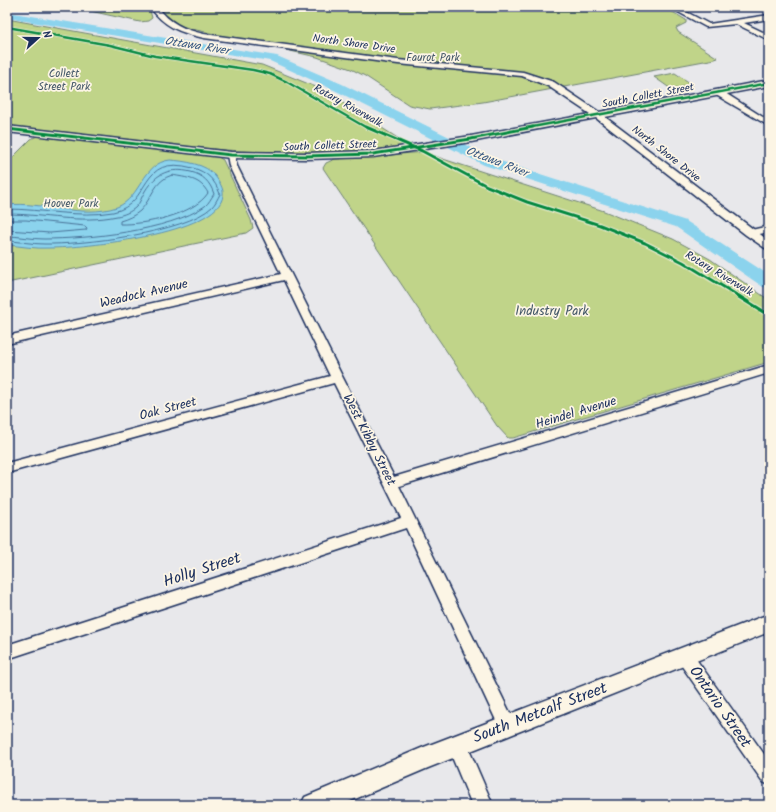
<svg xmlns="http://www.w3.org/2000/svg" width="776" height="812" viewBox="0 0 776 812" font-family="Kalam,sans-serif">
  <rect width="100%" height="100%" fill="#e8e8eb"/>
  <filter id="ink" filterUnits="userSpaceOnUse"><feTurbulence type="fractalNoise" baseFrequency=".025" numOctaves="2"/><feDisplacementMap in="SourceGraphic" scale="8" xChannelSelector="R" yChannelSelector="G"/><feConvolveMatrix kernelMatrix="1 2 1 2 8 2 1 2 1" color-interpolation-filters="sRGB"/></filter>
  <g filter="url(#ink)">
    <g fill="#c0d489" stroke="#6e8274">
      <path d="M72,7h77l3,11 -4,3 -8,1z"/>
      <path d="M159,7h505l22,13v3l-10,5 2,4 40,26 -3,1 -232,43 -53,7 -21,-4 -44,-29 -14,-7 -34,-12 -134,-30 -16,-9z"/>
      <path d="M7,19l255,46 59,24 86,55c-23,9 -52,7 -78,8 -107,4 -215,-14 -322,-26z"/>
      <path d="M675,73l18,12 -22,4 -17,-12z"/>
      <path d="M39,135l176,20 8,5 28,60 2,8 -7,5 -239,50v-120l24,-24z"/>
      <path d="M426,152l17,7 161,52 69,28 37,20 59,41v62l-256,76h-5l-11,-12 -174,-258 3,-5 9,-4z"/>
    </g>
    <path fill="#8bd3ed" stroke="#5e91b4" d="M170,160c14,1 37,4 45,16 4,5 9,13 8,19 -3,39 -142,53 -173,53 -15,1 -29,-2 -43,-3v-40c37,-4 74,14 110,2 24,-9 25,-44 53,-47z"/>
    <g fill="none" stroke-linecap="round" stroke-linejoin="round">
      <g stroke="#487197" stroke-width="1">
        <path d="M172,175c15,3 28,3 36,18 -14,22 -64,32 -88,31v-3c7,-2 14,-5 20,-10 12,-12 14,-31 32,-36z"/>
        <path d="M7,209c35,0 71,9 106,3 40,-8 24,-59 80,-44 14,4 22,12 27,26 -2,4 -5,10 -8,13 -27,26 -131,38 -168,37 -13,0 -25,-3 -37,-3"/>
        <path d="M7,214c36,0 73,10 110,2 6,-1 14,-4 19,-9 4,-4 6,-11 9,-16 11,-18 25,-24 46,-19 12,3 19,10 23,22 -3,4 -5,9 -9,12 -36,25 -118,33 -161,33 -13,0 -25,-3 -37,-3"/>
        <path d="M7,220h19l59,6 2,2 -1,2 -36,3 -43,-3"/>
      </g>
      <path fill="#8bd3ed" fill-rule="evenodd" d="M7,12l270,44 65,28 152,75 192,62 83,54v13l-6,-1 -87,-60 -192,-62 -150,-75 -64,-29 -263,-43z"/>
      <defs>
        <g id="minor">
          <path d="M669,7h8l32,17 60,-9v4l-25,4 25,12v5l-33,-16 -30,3z"/>
          <path d="M716,91h6l47,30v5l-53,-31z"/>
          <path d="M228,153h6l3,13 106,212 51,99 375,-112v8l-370,113 114,233 2,6 -2,6 -6,2 -6,-2 -95,-203 -399,131v-14l394,-127 -67,-135 -327,90v-10l323,-87 -46,-96 -277,64v-8l274,-62 -52,-108 -2,-11z"/>
          <path d="M769,226v6l-19,4 -5,-3 2,-2z"/>
          <path d="M685,650l6,2 78,109v24l-6,-3 -84,-120 -2,-5 2,-5z"/>
        </g>
        <g id="tertiary">
          <path d="M150,7h8c11,16 27,23 46,27l194,26 125,12 31,10 45,30 170,-32v6l-164,31 164,124v8l-4,-1 -19,-13 -150,-117 -125,24 -98,15 -67,2 -75,-1 -224,-26v-6l224,26 75,1 67,-2 98,-15 119,-22 -42,-28 -26,-10 -124,-12 -194,-26c-23,-5 -40,-11 -54,-31z"/>
          <path d="M457,735l7,3 29,67h-21l-25,-60 3,-7z"/>
        </g>
        <path id="secondary" d="M769,614v18l-341,136 -87,37h-40l4,-8 119,-50z"/>
      </defs>
      <use href="#minor" stroke="#1b2f5e" stroke-width="3"/>
      <use href="#tertiary" stroke="#1b2f5e" stroke-width="3"/>
      <use href="#secondary" stroke="#1b2f5e" stroke-width="3"/>
      <use href="#minor" fill="#fcf5e5" fill-rule="evenodd"/>
      <use href="#tertiary" fill="#fcf5e5" fill-rule="evenodd"/>
      <use href="#secondary" fill="#fcf5e5" fill-rule="evenodd"/>
      <defs>
        <g id="cycleway-far2">
          <path d="M7,27l103,18 45,11 98,14 17,4 17,8 80,46"/>
          <path d="M527,128l242,-45"/>
        </g>
        <g id="cycleway-far1">
          <path d="M366,127l56,24 65,35 40,16 73,23 45,18 38,19 57,35"/>
          <path d="M7,129l224,26 75,1 67,-2 98,-15 62,-12"/>
        </g>
        <path id="cycleway" d="M738,296l31,19"/>
      </defs>
      <use href="#cycleway-far2" stroke="#fcf5e5" stroke-width="4"/>
      <use href="#cycleway-far1" stroke="#fcf5e5" stroke-width="5"/>
      <use href="#cycleway" stroke="#fcf5e5" stroke-width="6"/>
      <use href="#cycleway-far2" stroke="#00873e" stroke-width="2.5"/>
      <use href="#cycleway-far1" stroke="#00873e" stroke-width="3"/>
      <use href="#cycleway" stroke="#00873e" stroke-width="4"/>
    </g>
  </g>
  <g text-anchor="middle" dominant-baseline="central" stroke-width="3.5" stroke-linejoin="round" paint-order="stroke">
    <g font-size="11" fill="#1b2f5e" stroke="#fcf5e5">
      <text transform="translate(354 44) rotate(8)">North Shore Drive</text>
      <text transform="translate(648 96) rotate(-11)">South Collett Street</text>
      <text transform="translate(348 106) rotate(29)">Rotary Riverwalk</text>
      <text transform="translate(330 146) rotate(-2)">South Collett Street</text>
      <text transform="translate(666 154) rotate(38)">North Shore Drive</text>
      <text transform="translate(719 274) rotate(31)">Rotary Riverwalk</text>
    </g>
    <g font-size="11" fill="#445869" stroke="#fcf5e5">
      <text x="433" y="58">Faurot Park</text>
      <text x="64" y="74">Collett<tspan x="64" dy="13">Street Park</tspan></text>
      <text x="71" y="204">Hoover Park</text>
    </g>
    <g font-size="12" font-style="italic" fill="#375882" stroke="#fcf5e5">
      <text transform="translate(197 46) rotate(9)">Ottawa River</text>
      <text transform="translate(497 162) rotate(21)">Ottawa River</text>
    </g>
    <g font-size="13" fill="#1b2f5e" stroke="#fcf5e5">
      <text transform="translate(144 294) rotate(-13)">Weadock Avenue</text>
      <text transform="translate(168 409) rotate(-15)">Oak Street</text>
      <text transform="translate(576 413) rotate(-17)">Heindel Avenue</text>
      <text transform="translate(369 440) rotate(63)">West Kibby Street</text>
    </g>
    <g font-size="13" fill="#445869" stroke="#fcf5e5">
      <text x="552" y="311">Industry Park</text>
    </g>
    <g font-size="16" fill="#1b2f5e" stroke="#fcf5e5">
      <text transform="translate(202 570) rotate(-18)">Holly Street</text>
      <text transform="translate(720 707) rotate(55)">Ontario Street</text>
      <text transform="translate(540 713) rotate(-21)">South Metcalf Street</text>
    </g>
  </g>
  <rect width="776" height="812" fill="none" stroke="#fcf5e5" stroke-width="24"/>
  <rect x="12" y="12" width="752" height="788" fill="none" stroke="#1b2f5e" stroke-width="1.5" filter="url(#ink)"/>
  <g transform="translate(38 38) rotate(69)" stroke="#fcf5e5" stroke-width="3" paint-order="stroke">
  <path d="M0-3L7 15L0 10L-7 15Z" fill="#1b2f5e"/>
  <text y="-6" font-size="11" font-weight="bold" text-anchor="middle" fill="#1b2f5e">N</text>
  </g>
</svg>
